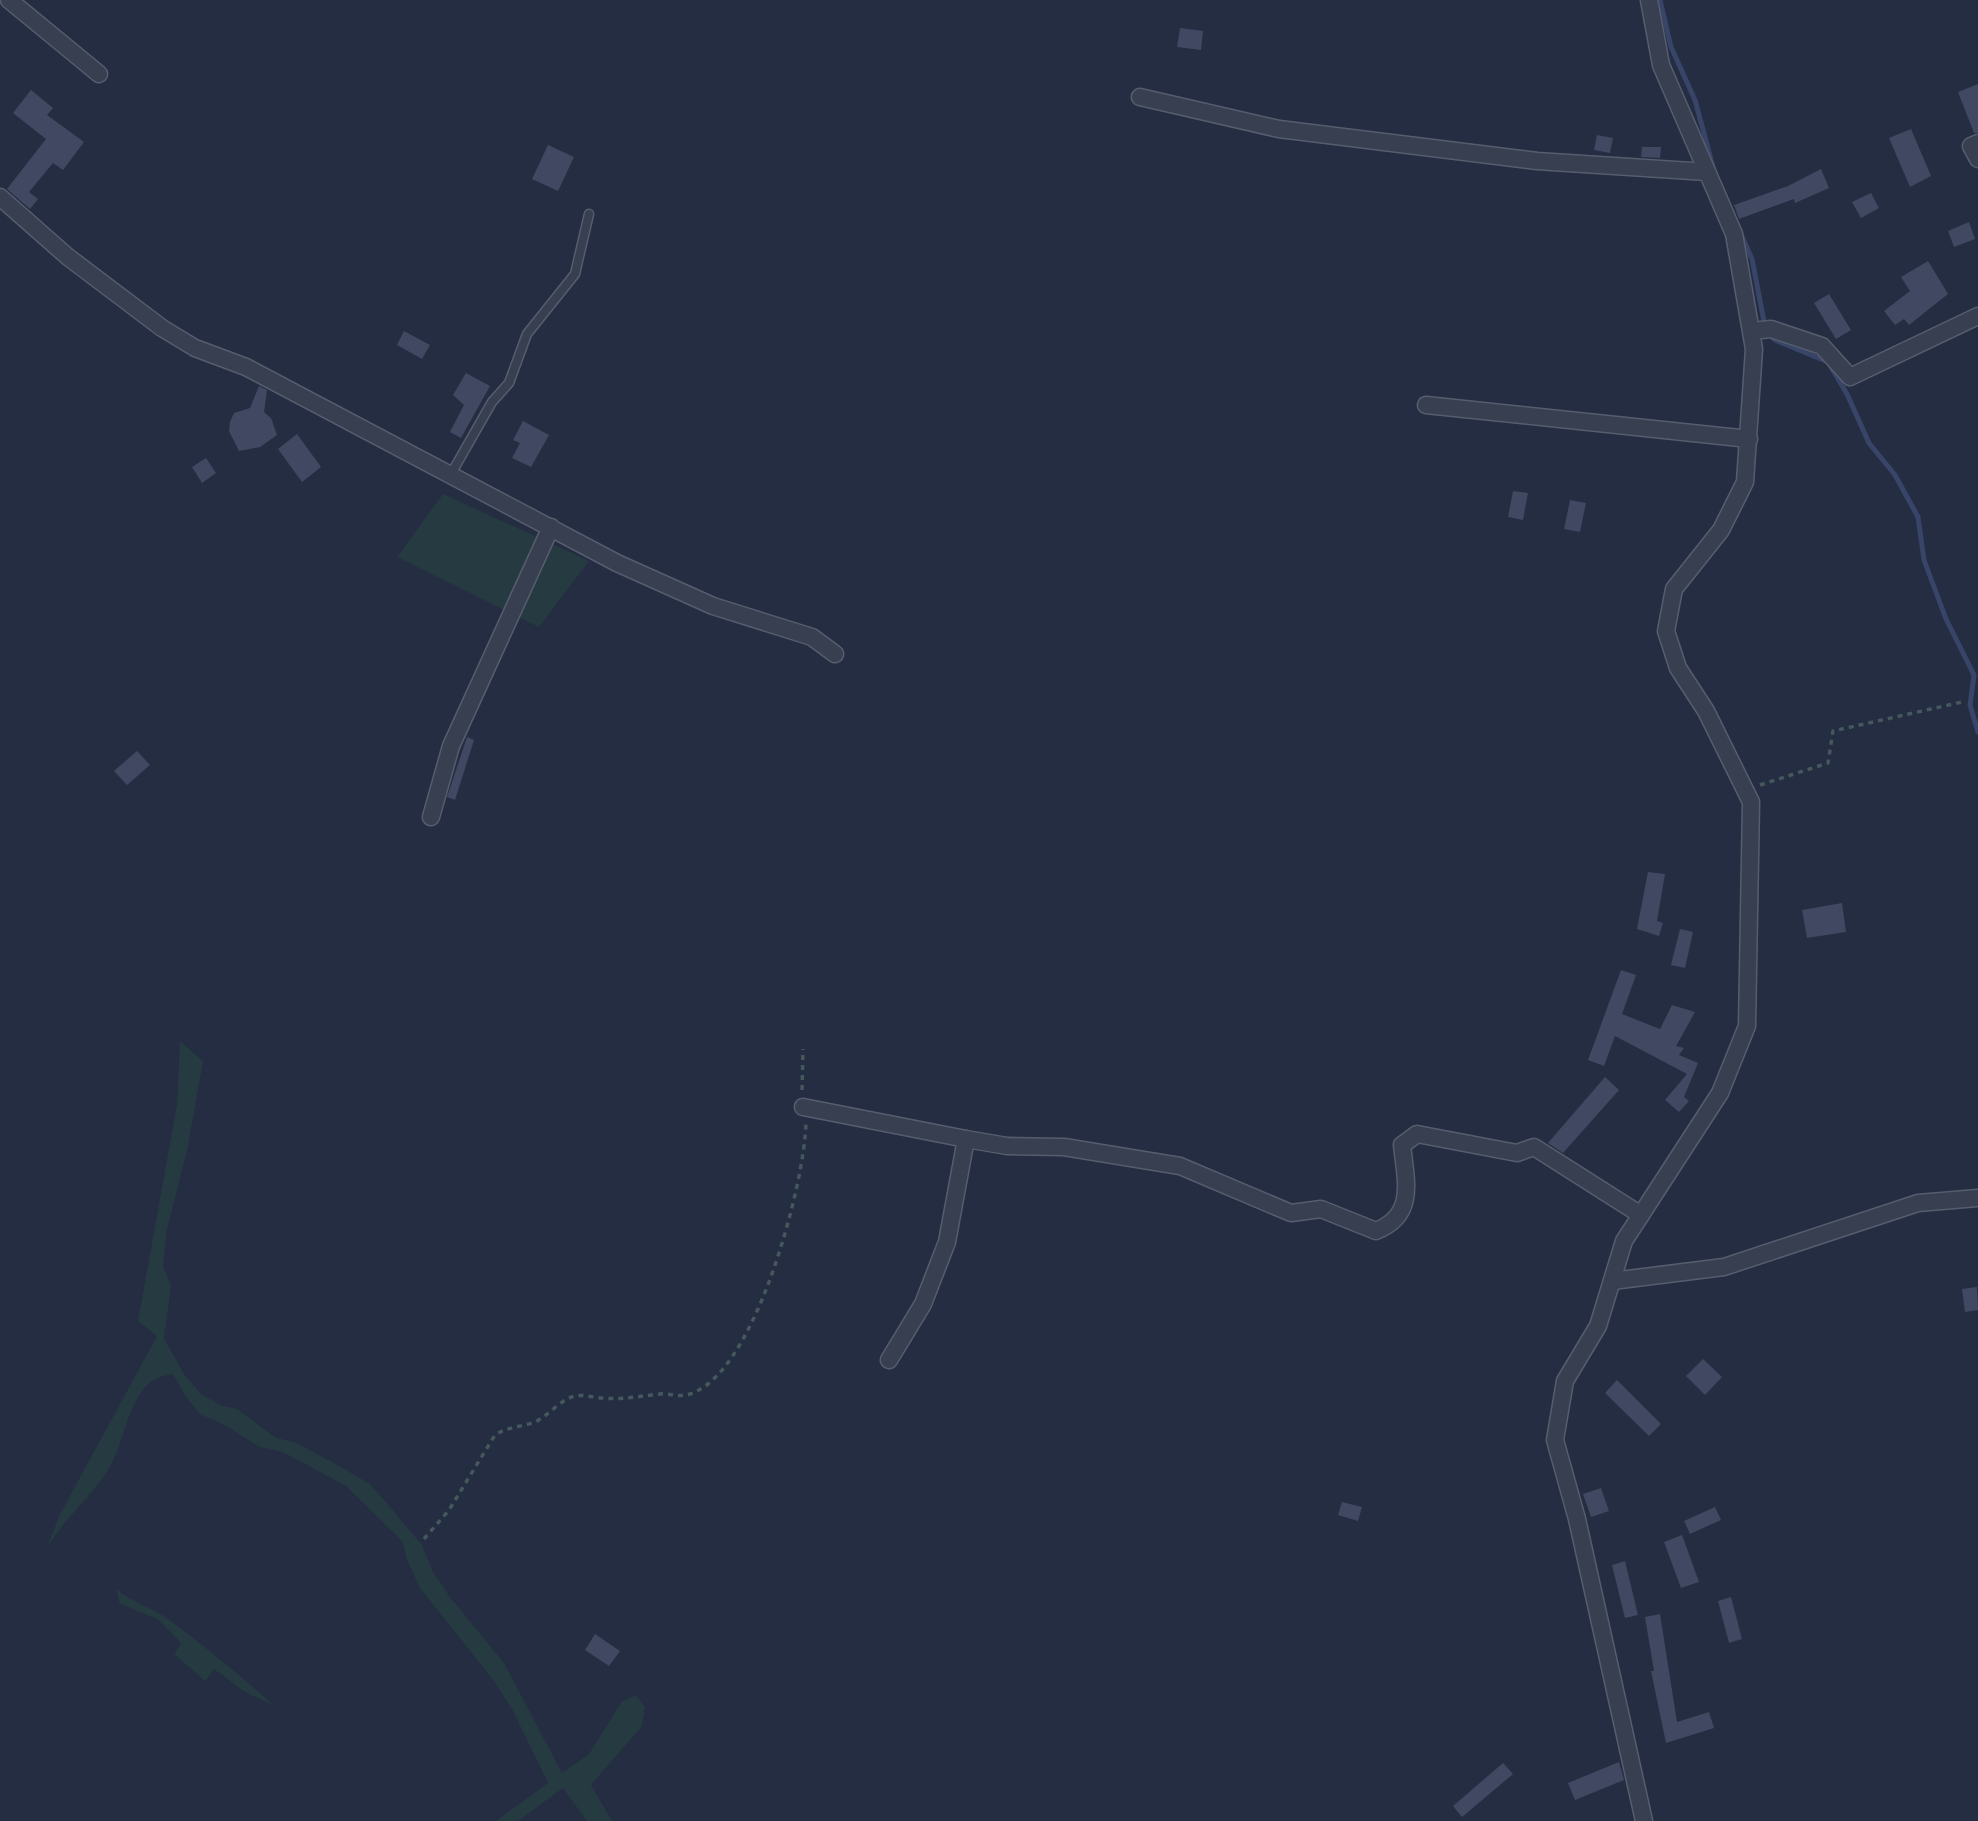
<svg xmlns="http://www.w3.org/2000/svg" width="1978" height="1821" viewBox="0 0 1978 1821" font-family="'Exo 2',sans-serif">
  <rect width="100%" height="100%" fill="#242d41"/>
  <g fill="#263b41">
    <path d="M443,494l146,67 -50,66 -142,-70z"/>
    <path d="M180,1041l23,20 -16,90 -20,78 -4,38 8,18 -7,53 20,36 16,19 20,12 17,4 39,29 18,4 40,21 36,21 16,18 36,43 11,27 16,24 55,67 58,110 27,-19 33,-53 14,-6 9,12 -3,19 -51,59 21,36h-25l-24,-33 -45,33h-22l52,-38 -36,-74 -18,-28 -74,-93 -14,-30 -3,-16 -57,-56 -63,-34 -23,-5 -39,-24 -20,-8 -16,-19 -12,-22c-12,2 -24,6 -31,17 -17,24 -19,55 -34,79 -19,30 -45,49 -62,80l14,-36 97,-178 -19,-15 39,-217z"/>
    <path d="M116,1589c16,13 36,18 52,30 37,27 72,56 106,87l-29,-14 -31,-23 -9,12 -31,-27 7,-11 -23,-24 -38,-15z"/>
  </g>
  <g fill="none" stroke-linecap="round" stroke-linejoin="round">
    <g stroke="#384568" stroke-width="5">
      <path d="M1660,0l11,47 24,53 18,67"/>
      <path d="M1741,234l11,25 14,73 9,8 53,22 19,32 22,49 26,32 23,42 6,43 22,59 28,56 -4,30 8,27"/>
    </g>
  </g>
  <g fill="#404961">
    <path d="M1180,28l23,3 -2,19 -24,-3z"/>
    <path d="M1978,84v49h-4l-16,-41z"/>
    <path d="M31,90l22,18 -6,7 37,27 -21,28 -10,-7 -24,29 9,7 -8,10 -23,-20 39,-50 -33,-26z"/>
    <path d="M1911,129l20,47 -21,11 -21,-49z"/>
    <path d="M1597,135l16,3 -3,15 -16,-3z"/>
    <path d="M548,145l26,12 -16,34 -26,-12z"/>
    <path d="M1642,147h19l-1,11 -19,-1z"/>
    <path d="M1821,169l8,19 -34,15 -1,-4 -55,20 -5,-14 54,-19z"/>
    <path d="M1871,193l8,15 -18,10 -9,-16z"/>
    <path d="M1969,222l6,17 -21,8 -6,-16z"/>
    <path d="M1928,261l20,33 -39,31 -5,-6 -9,6 -11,-14 26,-20 -9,-14z"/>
    <path d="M1829,294l22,36 -15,9 -22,-36z"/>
    <path d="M404,331l26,14 -8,14 -25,-14z"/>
    <path d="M466,373l24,13 -29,52 -11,-6 14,-27 -11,-10z"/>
    <path d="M259,386l8,4 -3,22 7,6 6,17 -17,12 -21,4 -10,-20 1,-9 4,-9 16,-5z"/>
    <path d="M523,421l26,14 -18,32 -19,-9 8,-15 -7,-3z"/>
    <path d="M297,434l24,33 -19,15 -24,-33z"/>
    <path d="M206,458l10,15 -14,10 -10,-16z"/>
    <path d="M1513,491l15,2 -5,27 -15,-3z"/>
    <path d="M1570,500l16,3 -6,29 -16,-3z"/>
    <path d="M467,737l7,3 -19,60 -8,-3z"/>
    <path d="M137,751l13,14 -23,20 -13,-14z"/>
    <path d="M1648,872l17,2 -8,47 6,2 -4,13 -22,-7z"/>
    <path d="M1842,903l4,29 -39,6 -5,-28z"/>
    <path d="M1680,929l13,3 -8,36 -14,-3z"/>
    <path d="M1621,970l15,5 -14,39 38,15 12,-24 23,7 -19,34 8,2 -5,7 19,8 -14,34 5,4 -10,11 -14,-12 22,-26 -72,-38 -11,30 -16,-6z"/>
    <path d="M1605,1077l14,13 -56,63 -15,-10z"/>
    <path d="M1977,1287l1,23 -13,2 -3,-23z"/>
    <path d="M1703,1359l19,18 -17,18 -19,-19z"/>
    <path d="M1617,1380l44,44 -12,12 -44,-43z"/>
    <path d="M1601,1488l8,23 -18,6 -8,-23z"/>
    <path d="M1342,1502l20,5 -4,14 -20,-6z"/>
    <path d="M1715,1507l6,13 -31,14 -6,-13z"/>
    <path d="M1682,1535l17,47 -18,6 -17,-46z"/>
    <path d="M1625,1561l13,54 -13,3 -13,-53z"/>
    <path d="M1731,1597l11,42 -13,4 -11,-42z"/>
    <path d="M1660,1614l17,108 32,-10 5,16 -48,15 -15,-72h3l-9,-54z"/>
    <path d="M595,1634l25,17 -11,15 -24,-16z"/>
    <path d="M1619,1762l5,18 -49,20 -7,-17z"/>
    <path d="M1503,1763l10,11 -51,43 -9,-11z"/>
  </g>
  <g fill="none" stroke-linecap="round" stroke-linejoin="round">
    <defs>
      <path id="service" d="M451,474l41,-72 17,-19 18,-49 48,-60 14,-60"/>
      <g id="minor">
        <path d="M9,0l90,74"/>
        <path d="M1140,97l139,32 258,32 170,11"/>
        <path d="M1978,143l-7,3 7,13"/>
        <path d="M0,197l68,60 94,71 33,20 51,19 371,196 96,43 99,31 23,17"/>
        <path d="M1752,331l19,-2 51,17 28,31 128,-61"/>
        <path d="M1426,405l323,34"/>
        <path d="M431,817l20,-71 100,-219"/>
        <path d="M803,1107l163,32"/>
        <path d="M1612,1281l112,-14 194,-64 60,-5"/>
        <path d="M889,1360l34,-56 24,-62 19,-103 41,7 57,1 116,19 111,47 30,-4 55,22c40,-16 30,-49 26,-86l15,-11 100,19 17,-6 107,68"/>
        <path d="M1644,1821l-67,-302 -22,-79 10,-59 33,-55 26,-85 96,-148 27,-67 4,-224 -45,-91 -28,-43 -12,-37 8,-42 47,-59 24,-48 9,-133 -20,-115 -73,-169 -12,-65"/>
      </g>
    </defs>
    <use href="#service" stroke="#565d6e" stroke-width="11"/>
    <use href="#minor" stroke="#565d6e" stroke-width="19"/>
    <g stroke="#44585e" stroke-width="3.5" stroke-dasharray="5 5" stroke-linecap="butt">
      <path d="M1760,785l68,-22 5,-32 129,-29"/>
      <path d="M802,1090l1,-41"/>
      <path d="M424,1539l25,-29 46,-75c12,-8 26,-8 40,-13 13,-6 26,-23 40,-26 8,-2 19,2 27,2 20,2 38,-2 58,-4 8,-1 18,3 26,1 68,-14 119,-212 120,-273"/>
    </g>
    <use href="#service" stroke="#383f50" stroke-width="8"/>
    <use href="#minor" stroke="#383f50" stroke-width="16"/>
  </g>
</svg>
